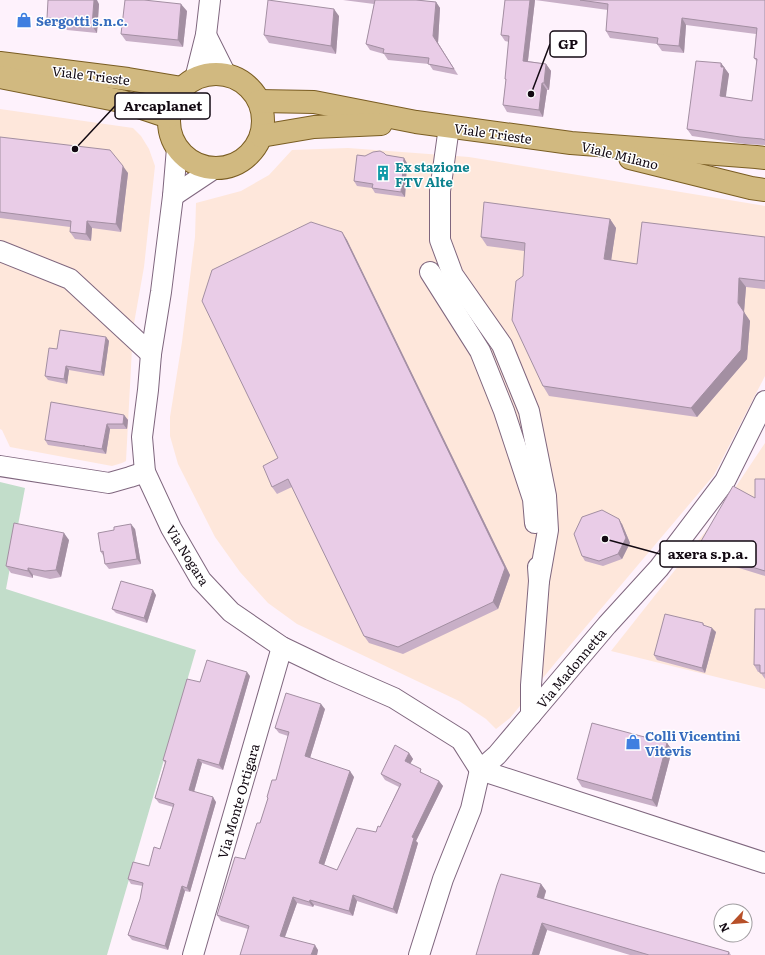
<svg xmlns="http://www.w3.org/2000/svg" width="765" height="955" viewBox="0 0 765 955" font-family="Literata,serif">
  <rect width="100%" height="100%" fill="#fef2fc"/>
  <g fill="#fee7db">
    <path d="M0,109l133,19 8,8 8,13 6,17 -11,101 -11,62 -7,132 -4,2 -10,3 -102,-19 -8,-17 -2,-1z"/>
    <path d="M348,148l121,9 296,49v170l-51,99 -158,187 -46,56 -14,11 -10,-10 -27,-18 -162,-77 -29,-21 -28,-31 -25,-35 -37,-73 -8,-28v-19l12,-75 13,-105 1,-34 45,-12 28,-16 23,-25z"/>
    <path d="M765,443v246l-154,-38 98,-124z"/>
  </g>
  <path fill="#c2ddca" d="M0,482l25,6 -19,101 190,61 -89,305h-107z"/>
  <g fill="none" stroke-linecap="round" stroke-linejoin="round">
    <defs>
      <g id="minor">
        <path d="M206,35l20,40"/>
        <path d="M195,79l11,-44 4,-35"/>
        <path d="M449,127l-9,64v49l13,35 49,70 27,66 17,85 2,34 -9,51"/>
        <path d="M177,148l-4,48 -12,96 -10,62 -3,36 -6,47 3,35 26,56 30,52 30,32 51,35 48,23 64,28 67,42 19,30"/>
        <path d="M173,196l42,-28"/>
        <path d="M0,251l70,28 81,75"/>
        <path d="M430,272l50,79 24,60 29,88 2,24"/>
        <path d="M0,466l109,17 21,-6 15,-5"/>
        <path d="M531,715v-30l8,-104 -1,-14"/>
        <path d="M480,770l285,93"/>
        <path d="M193,955l89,-308"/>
        <path d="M419,955l24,-76 28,-70 9,-39 17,-15 110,-130 52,-57 66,-87 40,-80"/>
      </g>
      <g id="major">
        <path d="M0,63l128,16 54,9"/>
        <circle cx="216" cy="121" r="47"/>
        <path d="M0,77l121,24 48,16"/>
        <path d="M259,101l55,1 102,20 155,21 185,14 9,1"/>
        <path d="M261,136l53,-9 67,-3"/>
        <path d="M630,158l121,30 14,2"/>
      </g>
    </defs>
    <use href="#minor" stroke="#7f667e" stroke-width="22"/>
    <use href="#major" stroke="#7a5d22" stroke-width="24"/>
    <use href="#minor" stroke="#fff" stroke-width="20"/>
    <use href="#major" stroke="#d1b980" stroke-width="22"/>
  </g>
  <g fill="#c8afc7">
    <path d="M343,0h73l20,2 4,6 -2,35 20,32 -25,-5 -4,-6 -41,-4 -4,-6 -14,-4 -4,-6 8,-40z"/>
    <path d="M505,0h260v145l-20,-1 -53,-8 -5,-7 34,-66 8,11 -4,23 27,4 5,-39 -3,-4 2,-24 -70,-9 -2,28 -22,-2 -5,-7 -47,-6 -4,-7 2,-21 -73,-10 -7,61 18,3 5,7 -2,19h-2l-4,27 -36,-5 -4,-7 3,-25 -1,-1 4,-37 -4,-1 -4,-6z"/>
    <path d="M99,4l-2,29 -30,-3 -4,-5 -11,-1 -5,-6z"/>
    <path d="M187,11l-4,36 -57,-6 -5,-7z"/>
    <path d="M339,16l-3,38 -67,-11 -5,-8z"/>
    <path d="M0,137l128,36 -7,59 -29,-4 -1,13 -16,-2 -5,-7v-5l-70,-9z"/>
    <path d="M386,155l21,8 -2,34 -30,-4 -3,-5 -15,-2 -3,-5 11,-25z"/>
    <path d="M610,219l6,9 -5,32 26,4 128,-27v52l-19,-2 -2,25 6,9 -3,38 -50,58 -148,-21 -6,-10 -19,-135 -37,-5 -6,-9z"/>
    <path d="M342,232l5,8 163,335 -12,34 -95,45 -34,-11 -5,-7 -72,-149 -15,7 -5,-7 6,-29z"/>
    <path d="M106,337l3,4 -5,35 -35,-6 -2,14 -19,-4 -3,-4 12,-27z"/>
    <path d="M124,415l4,5 -1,9h-17l-4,25 -58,-9 -3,-5z"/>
    <path d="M765,479v97l-42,-13 -4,-6 -15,-8 -4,-6 55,-45z"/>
    <path d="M622,524l8,19 -8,16 -19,7 -18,-5 -3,-5z"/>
    <path d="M135,529l6,35 -32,5 -4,-5 -1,-7 -3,-5 13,-22z"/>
    <path d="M69,540l-8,37 -11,2 -17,-4v3l-22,-5 -5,-7z"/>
    <path d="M156,595l-9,28 -31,-10 -4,-4z"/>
    <path d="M765,609v70l-5,-7h-2l-4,-7z"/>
    <path d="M703,623l2,3 11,6 -11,41 -48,-13 -3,-5z"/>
    <path d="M250,676l-27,94 -21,-7 -8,29 22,10 -26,90 -5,-1 -17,59 -36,-10 -4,-5 12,-36 3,-13 -12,-2 -3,-5 21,-13 11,-17 13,-42 -14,-4 -4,-5 10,-35 -2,-3 37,-78z"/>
    <path d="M325,709l-15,49 44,19 -30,88 13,5 39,-38 4,-5 19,-40 -14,-7 -4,-6 28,-21 4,6 -3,4 14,11 15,7 4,5 -27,55 2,2 -21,71 -40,-13 -4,15 -39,-11 -1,2 -16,-4 -12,34 33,13 -1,5h-77l8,-26 -27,-8 -4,-6 28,-56 15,-36 8,-24 -1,-2 9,-17 12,-44 -9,-3 -4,-5z"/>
    <path d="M667,743l5,7 -15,57 -75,-20 -5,-8z"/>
    <path d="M541,884l5,7 -2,8 185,53 2,3h-101l-83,-25 -8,25z"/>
  </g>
  <g fill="#a38fa2">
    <path d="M94,0h3l2,4 -2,29 -5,-7z"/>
    <path d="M530,0h5l-8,68 -4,-7z"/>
    <path d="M436,2l4,6 -2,35 20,32 -25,-39z"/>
    <path d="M181,4l6,7 -4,36 -5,-7z"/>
    <path d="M334,9l5,7 -3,38 -5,-8z"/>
    <path d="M682,18l4,7 -2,28 -5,-7z"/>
    <path d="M721,63l8,11 -4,29 -5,-7z"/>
    <path d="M546,64l5,7 -2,19 -5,-7z"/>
    <path d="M542,83l5,7 -4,27 -4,-7z"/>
    <path d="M404,158l3,5 -2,34 -4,-5z"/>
    <path d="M123,166l5,7 -7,59 -5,-8z"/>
    <path d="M610,219l6,9 -6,40 -6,-9z"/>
    <path d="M87,221l5,7 -1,13 -5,-7z"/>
    <path d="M342,232l5,8 163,335 -12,34 -5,-7z"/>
    <path d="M739,278l7,9 -2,25 6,9 -3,38 -50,58 -6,-9 47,-105z"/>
    <path d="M106,337l3,4 -5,35 -3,-4z"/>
    <path d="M66,366l3,4 -2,14 -3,-5z"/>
    <path d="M124,415l4,5 -1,9 -4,-5z"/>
    <path d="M107,424l3,5 -4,25 -4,-5z"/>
    <path d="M619,519l3,5 8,19 -8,16 -4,-5z"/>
    <path d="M131,524l4,5 6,35 -4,-5z"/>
    <path d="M64,533l5,7 -8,37 -5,-7z"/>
    <path d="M28,568l5,7v3l-5,-7z"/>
    <path d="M153,590l3,5 -9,28 -3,-5z"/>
    <path d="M712,628l4,4 -11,41 -3,-5z"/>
    <path d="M247,672l3,4 -27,94 -4,-5z"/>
    <path d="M321,704l4,5 -16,52 -4,-5z"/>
    <path d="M667,743l5,7 -15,57 -5,-7z"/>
    <path d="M409,753l4,6 -4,7 -4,-5z"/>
    <path d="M198,759l4,4 -9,32 -4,-5z"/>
    <path d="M350,771l4,6 -31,91 -4,-5z"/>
    <path d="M439,781l4,5 -27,55 2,2 -21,71 -4,-5 19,-72z"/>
    <path d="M213,797l3,5 -26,90 -3,-4z"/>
    <path d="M541,884l5,7 -4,13 -5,-7z"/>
    <path d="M182,886l3,5 -17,59 -3,-4z"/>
    <path d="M353,895l4,6 -4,15 -4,-5z"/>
    <path d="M293,897l4,6 -14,39 -3,-6z"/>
    <path d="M310,900l4,5 -1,2 -4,-5z"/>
    <path d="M542,923l5,7 -8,25h-7z"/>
    <path d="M315,945l3,5 -1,5h-6z"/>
  </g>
  <g fill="#e9cce7" stroke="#a38fa2">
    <path d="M48,0h46l-2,26 -30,-2v-5l-15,-1z"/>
    <path d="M125,0h19l37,4 -3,36 -57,-6z"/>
    <path d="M268,0l66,9 -3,37 -67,-11z"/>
    <path d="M375,0h41l20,2 -3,34 21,33 -26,-5 1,-6 -46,-5 1,-4 -18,-5z"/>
    <path d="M505,0h25l-7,61 23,3 -2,19h-2l-3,27 -36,-5 3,-26h-1l4,-43 -8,-1z"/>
    <path d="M580,0h185v140l-3,-1 -22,-2 -53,-8 9,-68 25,2v4h3l-4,29 32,5 5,-42 -3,-1 3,-30 -75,-10 -3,28 -22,-2 1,-6 -52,-7 2,-27z"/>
    <path d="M0,137l110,13 13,16 -7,58 -29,-3 -1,13 -16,-2 1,-11 -71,-9z"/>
    <path d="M380,151l4,2 2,2 18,3 -3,34 -29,-4 1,-4 -19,-3 3,-26 8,1 8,-4z"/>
    <path d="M484,202l126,17 -6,40 33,5 5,-42 123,15v44l-26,-3 -1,25 6,9 -3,38 -50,58 -148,-22 -31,-66 4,-39 7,-5 2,-33 -44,-6z"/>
    <path d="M311,222l31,10 163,336 -12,34 -95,45 -34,-11 -76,-157 -16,8 -9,-21 15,-8 -76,-157 10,-31z"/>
    <path d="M60,330l46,7 -5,35 -35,-6 -2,13 -19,-3 4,-28 8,1z"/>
    <path d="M51,402l73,13 -1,9h-16l-5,25 -18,-3v-1v1l-39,-6z"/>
    <path d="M755,479h10v92l-46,-14 1,-3 -20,-11 33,-57 22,12z"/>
    <path d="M602,510l17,9 7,19 -8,16 -19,7 -17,-5 -8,-22 8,-17z"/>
    <path d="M14,523l50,10 -8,37 -11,1 -17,-3v3l-22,-5z"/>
    <path d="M131,524l6,35 -32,5 -2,-13 -2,1 -3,-19 16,-3v-3z"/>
    <path d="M121,581l32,9 -9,28 -32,-9z"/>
    <path d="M755,609h10v64h-5v-8h-6z"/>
    <path d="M665,614l38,9v2l9,3 -10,40 -48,-13z"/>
    <path d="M207,660l40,12 -28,93 -21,-6 -9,31 24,7 -26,91 -5,-2 -17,60 -37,-11 12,-36 3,-16 -15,-4 5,-17 16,4 5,-19 6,2 14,-45 -19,-6 11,-37 -3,-1 24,-81 13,3z"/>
    <path d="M286,693l35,11 -16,52 45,15 -31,92 18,7 20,-42 19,4 2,-6 2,1 21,-43 -20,-10 14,-29 14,8 -4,8 16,8 -1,3 19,9 -27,56 2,1 -21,71 -40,-14 -4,16 -39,-11 -1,2 -16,-5 -13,39 35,9 -4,10h-71l9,-29 -32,-11 18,-58 10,2 12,-36h3l8,-25 -1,-1 5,-17h4l13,-48 -14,-4z"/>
    <path d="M592,723l75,20 -15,57 -75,-21z"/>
    <path d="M501,874l40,10 -4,13 192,55 -1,3h-79l-107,-32 -10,32h-56l21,-70z"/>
  </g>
  <defs>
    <symbol id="shop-bare" viewBox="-9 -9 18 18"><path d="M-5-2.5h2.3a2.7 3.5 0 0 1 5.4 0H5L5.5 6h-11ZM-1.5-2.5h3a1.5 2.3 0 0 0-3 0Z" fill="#3f7fe0" stroke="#fff" stroke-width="2.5" paint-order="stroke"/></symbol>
    <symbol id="building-bare" viewBox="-9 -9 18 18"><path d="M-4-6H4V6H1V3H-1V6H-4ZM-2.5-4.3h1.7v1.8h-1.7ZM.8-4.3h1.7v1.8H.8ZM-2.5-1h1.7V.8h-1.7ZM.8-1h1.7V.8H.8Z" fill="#0f9aa8" stroke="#fff" stroke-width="2.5" paint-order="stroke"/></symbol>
  </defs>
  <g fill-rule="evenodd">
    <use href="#shop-bare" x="13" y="9" width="22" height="22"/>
    <use href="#building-bare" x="372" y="162" width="22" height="22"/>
    <use href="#shop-bare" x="622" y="731" width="22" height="22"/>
  </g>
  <g text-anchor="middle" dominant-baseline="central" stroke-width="3" stroke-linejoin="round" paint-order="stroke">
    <g font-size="13" font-weight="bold" fill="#366cbe" stroke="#fff" text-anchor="start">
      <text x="36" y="20">Sergotti s.n.c.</text>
      <text x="645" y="735">Colli Vicentini<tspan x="645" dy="15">Vitevis</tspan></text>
    </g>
    <g font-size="13" fill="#120912" stroke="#fff">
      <text transform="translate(91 75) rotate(7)">Viale Trieste</text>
      <text transform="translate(493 133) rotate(8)">Viale Trieste</text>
      <text transform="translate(620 155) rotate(14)">Viale Milano</text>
      <text transform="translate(188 555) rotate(58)">Via Nogara</text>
      <text transform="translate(571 668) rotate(-50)">Via Madonnetta</text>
      <text transform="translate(238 801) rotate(-74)">Via Monte Ortigara</text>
    </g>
    <g font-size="13" font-weight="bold" fill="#0d838f" stroke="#fff" text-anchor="start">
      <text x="395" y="166">Ex stazione<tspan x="395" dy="15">FTV Alte</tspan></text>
    </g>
  </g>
  <path fill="none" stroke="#120912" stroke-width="1.5" d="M531 94L550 44M75 149L115 106M605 539L660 554"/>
  <g fill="#120912" stroke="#fff" stroke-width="1.5">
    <circle cx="531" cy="94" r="4"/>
    <circle cx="75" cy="149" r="4"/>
    <circle cx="605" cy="539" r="4"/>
  </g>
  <g fill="#fff" stroke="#120912" stroke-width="1.5">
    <rect x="550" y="31" width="36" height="26" rx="4"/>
    <rect x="115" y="93" width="95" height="26" rx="4"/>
    <rect x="660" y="541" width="96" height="26" rx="4"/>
  </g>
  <g font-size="14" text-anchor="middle" font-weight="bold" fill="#120912">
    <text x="568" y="49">GP</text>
    <text x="163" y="111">Arcaplanet</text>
    <text x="708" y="559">axera s.p.a.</text>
  </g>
  <g transform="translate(733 923) rotate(244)"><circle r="19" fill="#ffffff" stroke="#a09da0"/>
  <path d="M0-3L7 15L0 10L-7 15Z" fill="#b75029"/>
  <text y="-6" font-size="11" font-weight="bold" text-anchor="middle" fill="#120912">N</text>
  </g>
</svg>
